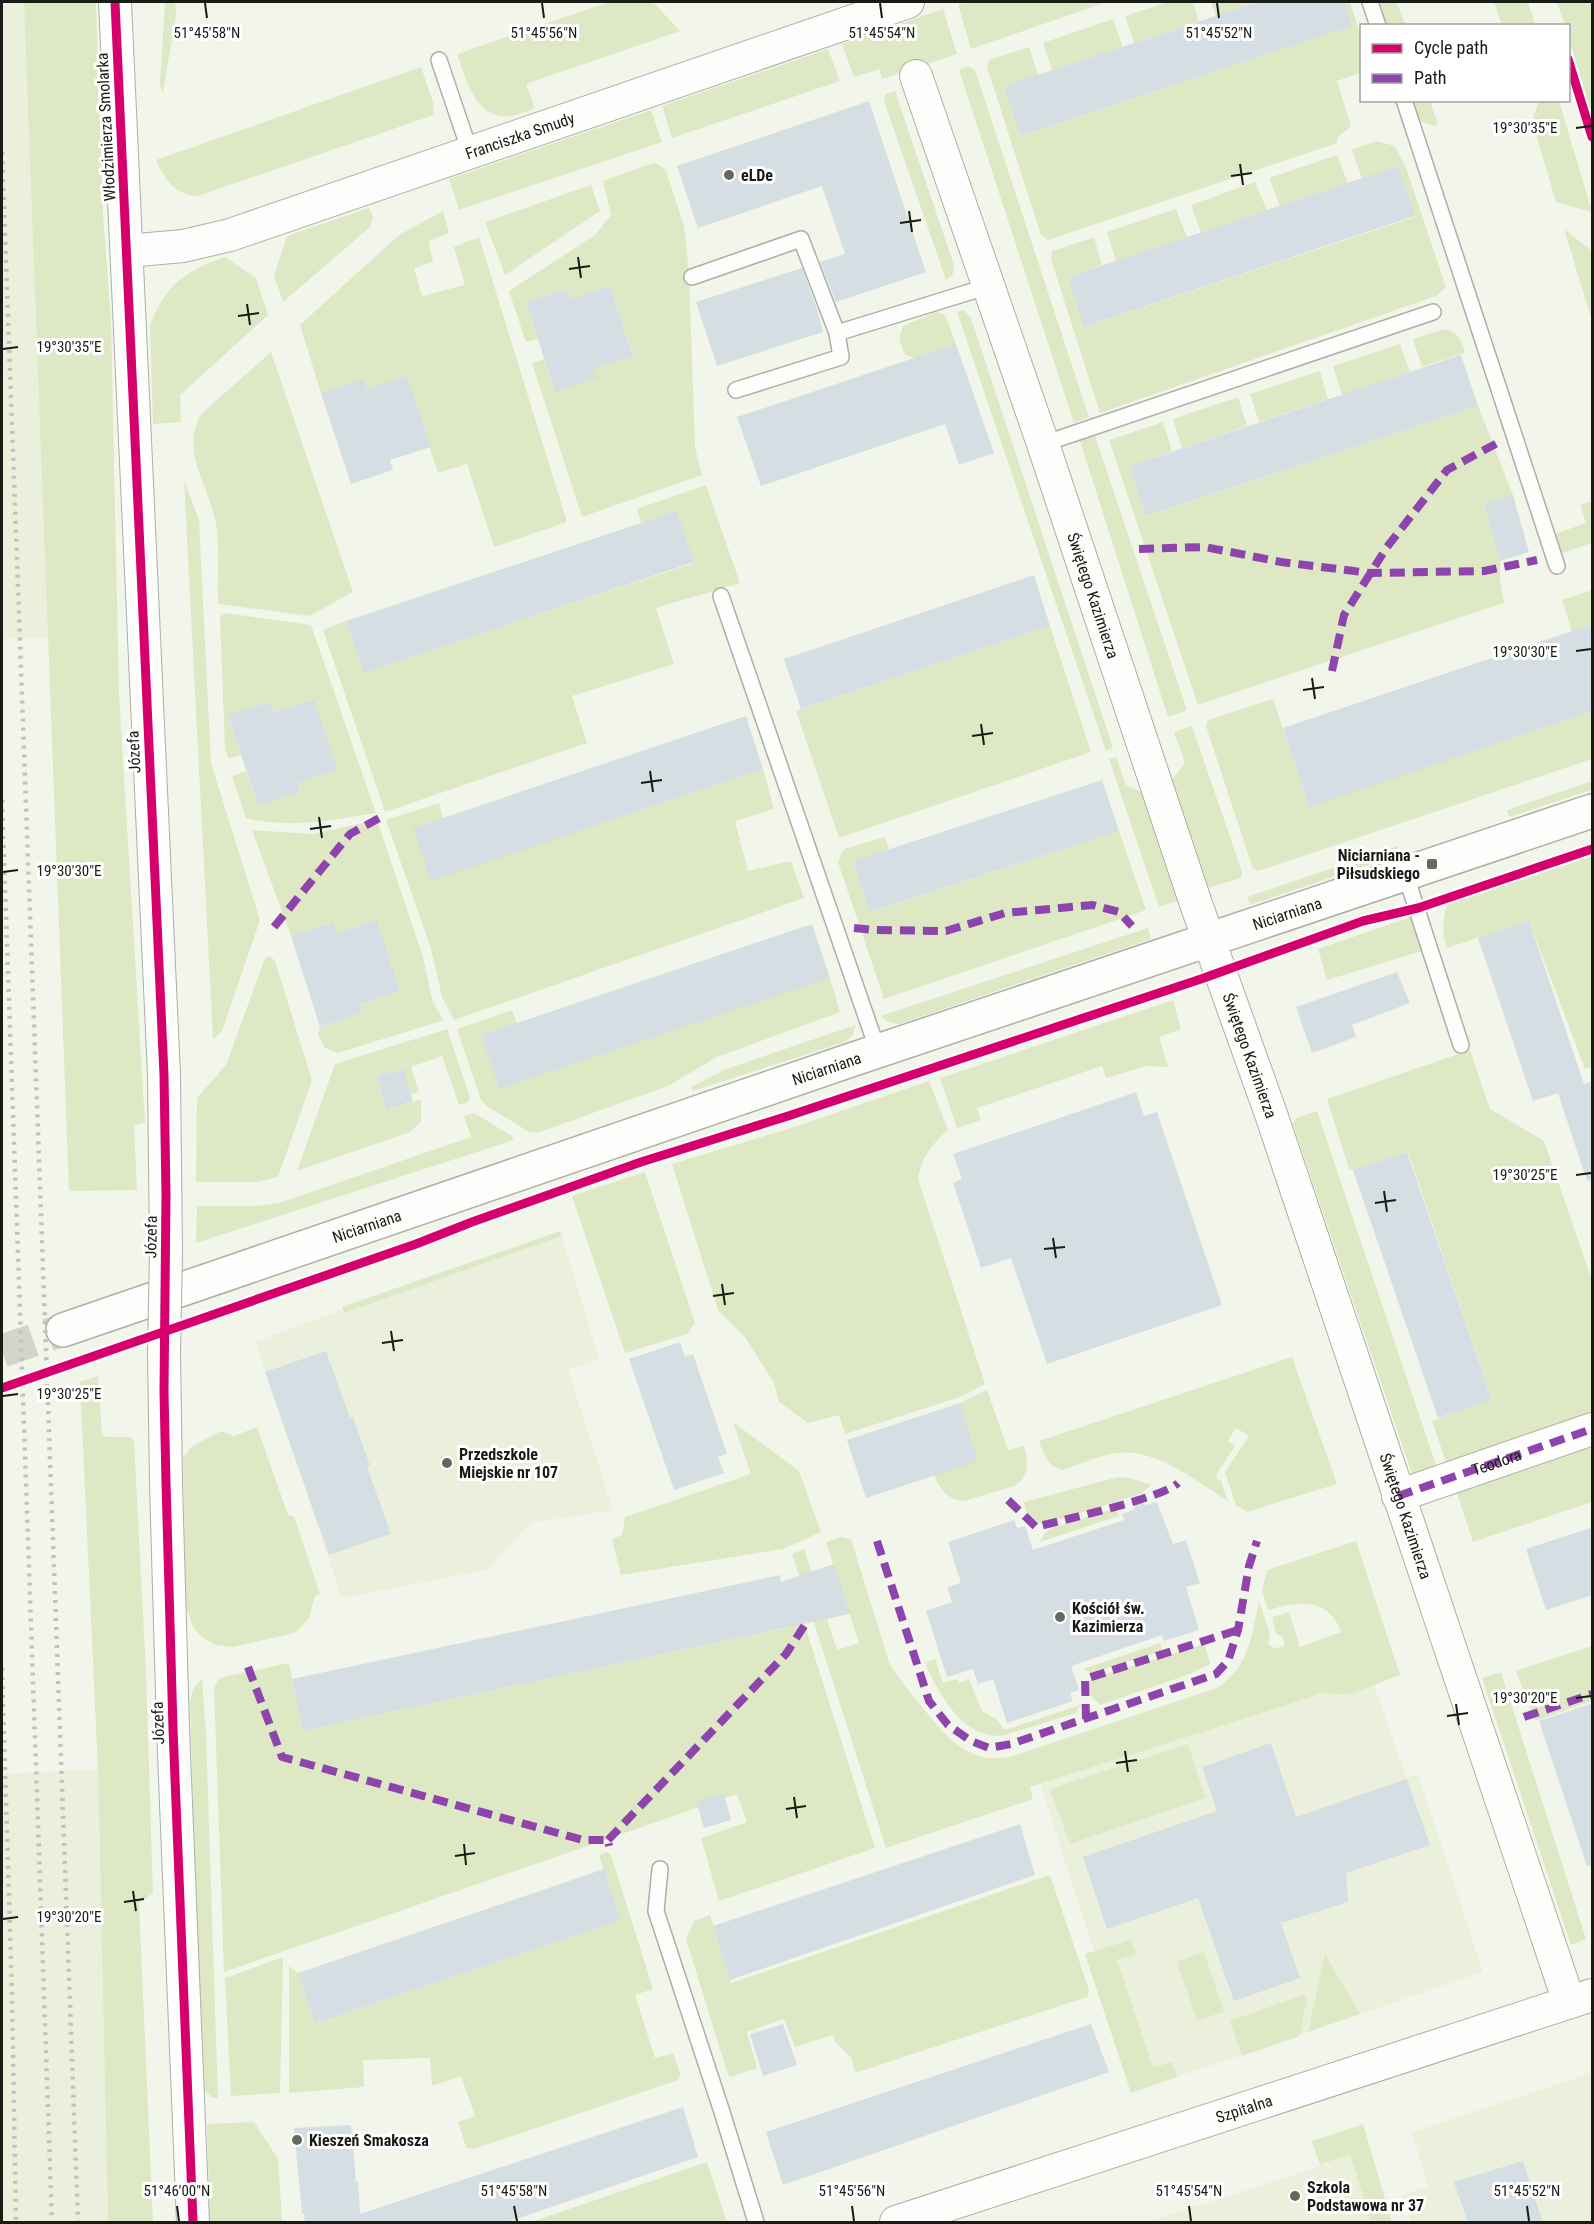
<svg xmlns="http://www.w3.org/2000/svg" width="1594" height="2224" viewBox="0 0 1594 2224" font-family="'Roboto Condensed',sans-serif">
  <rect width="100%" height="100%" fill="#f2f6ea"/>
  <g fill="#eaf0db">
    <path d="M2,2h22l25,637h-47z"/>
    <path d="M562,1236l37,123 -31,11 45,140 -82,13 -44,47 -145,28 -87,-256 84,-31 5,2z"/>
    <path d="M1370,1674l37,104 11,-4 65,198 -344,118 -99,-306z"/>
    <path d="M98,1769l10,453h-106v-448z"/>
    <path d="M1592,2073v149h-181l-9,-27 26,-9 -16,-54z"/>
    <path d="M1350,2154l21,68h-224l162,-52z"/>
  </g>
  <g fill="#dee8c5">
    <path d="M24,2h72l7,212 8,107 8,373 26,429 -11,2 3,65 -68,1z"/>
    <path d="M165,2h10l1,13 -13,77 -3,-7z"/>
    <path d="M609,2h44l27,29 -154,53 9,24c-7,3 -15,6 -23,8 -36,6 -46,-37 -55,-62z"/>
    <path d="M966,2h141l-136,47 -13,-45z"/>
    <path d="M1168,2h25l6,19 -65,22 -9,-27z"/>
    <path d="M1211,2h47l-42,14z"/>
    <path d="M1344,2h6l11,35v36l-24,8 14,45 -13,11 -1,6 -289,97 -7,-5 -54,-168 2,-7 40,-13 9,28 -16,61 329,-110z"/>
    <path d="M1378,2h19l8,23h-19z"/>
    <path d="M1494,2h34l7,23h-33z"/>
    <path d="M1557,2h35v114l-23,-78 -1,-12 -3,-1z"/>
    <path d="M943,9l14,45 -75,25 -3,-10 -25,8 -12,-33z"/>
    <path d="M1113,19l10,28 -71,23 -9,-27z"/>
    <path d="M828,49l12,32 -168,57 -10,-32z"/>
    <path d="M968,66l7,4 114,347 -15,6 -115,-353z"/>
    <path d="M421,67l12,35 1,13 -236,81c-22,0 -34,-17 -42,-36z"/>
    <path d="M895,91l59,174 -1,9 -7,6 -62,-179 2,-7z"/>
    <path d="M1411,101h19l8,24 -5,1 -12,-5z"/>
    <path d="M1539,101h20l33,111 -36,-10 -24,-81z"/>
    <path d="M651,110l11,32 -203,68 -10,-31z"/>
    <path d="M1376,141l19,5 12,24 39,117 -10,9 -336,117 -49,-154 1,-8 42,-14 8,28 -34,12 17,50 330,-110 -17,-50 -36,12 -10,-29z"/>
    <path d="M1337,155l11,28 -68,23 -11,-28z"/>
    <path d="M653,163l5,1 8,7 18,55 5,47 6,175 7,27 -120,42 -50,-154 12,-4 11,32 41,-14 -3,-8 40,-14 -23,-69 -40,13 -3,-10 -41,13 12,37 -12,3 -17,-51 86,-56 16,-20 -8,-34z"/>
    <path d="M1255,182l12,28 -66,23 -10,-28z"/>
    <path d="M591,185l9,26 -95,64 -20,-53z"/>
    <path d="M369,208l4,9 -3,10 -87,75 -9,-27 13,-39z"/>
    <path d="M1176,209l11,28 -71,24 -9,-29z"/>
    <path d="M443,211l6,22 -20,8 4,21 -19,6 8,28 43,-11 -11,-38 25,-10 88,285 -73,25 -27,-83 -29,9 -31,-96 -40,12 -4,-10 -42,14 -21,-68 99,-90z"/>
    <path d="M1564,229l28,22v70z"/>
    <path d="M225,257l31,21 12,37 -88,80 1,27 -28,2 -3,-99c17,-42 34,-53 75,-68z"/>
    <path d="M964,310l7,8 142,430 -7,3 -149,-439z"/>
    <path d="M936,312l9,3 11,29 -41,14 -10,-3 -6,-16 4,-13z"/>
    <path d="M1444,329c14,3 18,11 21,24l-43,14 -9,-28z"/>
    <path d="M1400,344l10,28 -68,23 -9,-29z"/>
    <path d="M271,352l82,240 -43,24 -91,-12 -1,-4c-1,-24 2,-51 -2,-75 -5,-37 -38,-73 -14,-112z"/>
    <path d="M1320,371l8,28 -69,23 -9,-28z"/>
    <path d="M1238,397l9,29 -65,22 -9,-29z"/>
    <path d="M1478,406l35,89 -29,9 16,57v18l4,24 -306,102 -89,-265 54,-18 9,29 -42,15 17,50z"/>
    <path d="M1094,433l93,277 -19,7 -89,-279z"/>
    <path d="M184,480l15,40 12,243 49,157 -38,111 -9,8z"/>
    <path d="M706,485l34,98 -84,25 18,56 -102,32 15,47 -202,69 -62,-182 23,-9 18,51 330,-109 -17,-51 -36,11 -4,-14z"/>
    <path d="M1592,501v42l-30,10 -7,-19 31,-11 -6,-18z"/>
    <path d="M1592,590v34l-20,7 -10,-31z"/>
    <path d="M225,613l86,12 65,188c-43,7 -87,16 -130,5l-14,-42 14,-5 12,35 42,-14 -3,-9 40,-14 -24,-70 -39,13 -4,-10 -42,13 13,40 -12,4 -4,-10 -5,-132z"/>
    <path d="M1050,626l41,126 -252,86 -43,-127z"/>
    <path d="M1273,699l36,107 283,-95v48l-334,112 -5,-2 -47,-143 2,-6z"/>
    <path d="M1192,726l50,146 -1,6 -36,11 -36,-105 16,-21 -11,-31z"/>
    <path d="M1116,757l10,28 19,9 35,106 -21,7 -50,-148z"/>
    <path d="M763,769l11,40 -39,12 13,50 43,-10 13,37 -350,122 -12,-23 -11,-48 -45,-129 53,-17 4,15 -12,62z"/>
    <path d="M1592,781v9l-83,27 -2,-7z"/>
    <path d="M377,820l46,137 10,46 11,17 -106,33 -13,-5 -7,-13 2,-8 43,-14 -3,-9 40,-13 -23,-71 -41,13 -4,-11 -41,14 -39,-106 60,4z"/>
    <path d="M1119,831l27,79 -262,89 -46,-137 6,-13 41,-12 4,12 -18,63z"/>
    <path d="M1398,846l2,8 -150,51 -3,-8z"/>
    <path d="M1592,856v211l-7,2 -56,-148 -82,27c-5,-15 -5,-28 0,-43z"/>
    <path d="M1411,917l11,34 -95,29 -9,-31z"/>
    <path d="M1148,928l3,11 -252,85 -11,-2 -7,-6z"/>
    <path d="M270,956l5,5 37,119 -34,97 -21,5h-61l1,-84 29,-33 39,-107z"/>
    <path d="M830,978l10,34 -123,45 -49,29 -131,47 -8,-1 -42,-26 -6,-6 -24,-71 55,-19 5,13z"/>
    <path d="M1173,1000l8,29 -22,8 9,30 -22,-1 -40,12 -4,-12 -125,42 4,12 -24,8 -17,-50z"/>
    <path d="M856,1025l-3,10 -8,7 -152,49 -2,-4 35,-18z"/>
    <path d="M447,1029l23,68 -2,5 -9,3 -17,-49 -31,11 8,25 -8,2 -9,-26 -26,8 11,34 34,-11v23l-11,10 -113,39 38,-107z"/>
    <path d="M1470,1050l20,59 54,32 48,139v134l-146,48 -14,-41 60,-22 -84,-247 -55,18 -4,-1 -22,-70z"/>
    <path d="M929,1081l19,49c-16,14 -27,28 -30,49l67,205 -25,13 -115,37 -6,-19 -31,8 -29,-21 -5,-19 -29,-46 -27,-27 -46,-146 119,-36z"/>
    <path d="M1317,1111l119,354 -24,9 -119,-350 3,-6z"/>
    <path d="M474,1113l38,23 2,4 -318,103 1,-37h59l23,-3 192,-66 -7,-21z"/>
    <path d="M645,1172l50,151 -8,11 -62,19 -53,-157z"/>
    <path d="M560,1231l2,5 -218,77 -2,-6z"/>
    <path d="M1292,1357l45,127 -90,28 -11,-7 -11,-33 24,-36 -13,-8 -8,13 7,5 -19,29 2,6 3,-1 7,21c-33,-20 -71,-53 -111,-48 -18,2 -36,11 -54,17 -15,-3 -19,-16 -24,-29z"/>
    <path d="M98,1376l4,58 3,3h26l3,4 12,231 7,221 -14,10 14,319h-45l-10,-453 -18,-387z"/>
    <path d="M987,1390l21,60 16,-4c5,14 5,32 -10,40l-50,15c-17,-1 -24,-12 -30,-26l26,-72z"/>
    <path d="M733,1422l66,49 22,61 -38,17 -162,26 -9,-36 10,-4 3,-18 126,-43z"/>
    <path d="M257,1427l31,88 6,1 26,78 -5,2 -6,22 -14,15 -62,14 -18,-2 -13,-8 -9,-10 -7,-20 -3,-149 8,-11 30,-16 13,5z"/>
    <path d="M1592,1443v59l-119,40 -18,-54z"/>
    <path d="M1118,1477l12,1 21,7 -10,9 -96,30c-12,-3 -20,-10 -21,-22z"/>
    <path d="M1116,1508l3,8 -79,26 4,-8 8,-6z"/>
    <path d="M841,1537l10,2 38,123c9,16 21,30 33,45 24,30 48,60 91,49l204,-68c33,-23 34,-50 42,-87l11,33 -2,10 8,5 9,-4 -2,-7 -7,-5 -4,-16 17,-5 11,35 41,-15c-12,-35 -44,-31 -73,-22l-6,-20 5,-20 89,-29 44,134c-15,5 -42,18 -56,19 -14,1 -18,-5 -33,3l-281,90 3,12 -147,49 -94,-294 12,-5 33,101 22,-7 -33,-101z"/>
    <path d="M802,1616l73,232 -156,53 -18,-63 46,-16 -10,-28 -513,178 -10,-284 5,-10 70,-15 14,68 488,-104z"/>
    <path d="M1160,1643l2,8 -71,22 -8,-4z"/>
    <path d="M1205,1644l5,20 -23,11 -87,30 -11,-11 -1,-10 5,-6z"/>
    <path d="M1592,1646v55l-57,20 -19,-50z"/>
    <path d="M935,1659l8,24 14,-4 2,4 10,-4 13,32 14,8 9,11 75,-25 -4,8 -71,22c-40,8 -67,-42 -80,-72z"/>
    <path d="M1501,1672l85,267 -15,6 -89,-267z"/>
    <path d="M202,1679l4,55 12,364h-5l-8,-7 -9,-182 -6,-207 3,-13z"/>
    <path d="M1188,1744l17,54 -135,46 -20,-55z"/>
    <path d="M606,1852l5,3 42,134 -18,6 20,63 18,-5 8,22 -3,5 -204,69 -8,-2 -8,-25 17,-6 -14,-40 -29,10 -2,-28 -67,2 1,27 -75,6v-127l9,7 18,51 304,-104 -21,-65z"/>
    <path d="M1050,1875l39,115 -2,7 -232,76 -4,-16 -15,-14 -3,-8 -38,12 -11,-28 -37,13 10,36 -27,9 -2,-2 -42,-136 8,-18 16,-6 21,68z"/>
    <path d="M1131,1940l5,14 -19,6 36,108 19,-6 5,15 -46,16 -46,-139z"/>
    <path d="M1204,1952l20,60 -27,8 -20,-58z"/>
    <path d="M1325,1954l35,60 -52,18z"/>
    <path d="M283,1957l-3,136 -49,3 -6,-118z"/>
    <path d="M1303,1995l4,3 -7,36 -3,3 -55,19 -12,-35z"/>
    <path d="M254,2122l24,37 4,63h-72l-3,-98z"/>
    <path d="M1363,2124l29,98h-21l-21,-68 -30,11 -8,-24z"/>
    <path d="M707,2162l20,60h-196z"/>
  </g>
  <g fill="#d5dee3">
    <path d="M1258,2h86l8,24 -331,110 -17,-50z"/>
    <path d="M869,101l57,171 -90,30 -16,-40 25,-8 -23,-68 -124,42 -21,-62z"/>
    <path d="M1398,166l17,50 -331,111 -16,-50z"/>
    <path d="M802,268l15,41 6,23 -106,34 -21,-64z"/>
    <path d="M610,286l23,70 -40,13 4,9 -42,14 -29,-90 41,-13 3,10z"/>
    <path d="M956,344l38,109 -35,12 -14,-41 -184,62 -24,-69z"/>
    <path d="M1461,355l17,51 -332,110 -17,-50z"/>
    <path d="M407,376l24,71 -41,13 3,10 -42,14 -30,-91 42,-14 4,10z"/>
    <path d="M1513,495l16,57 -29,9 -16,-57z"/>
    <path d="M677,511l17,51 -330,111 -18,-52z"/>
    <path d="M1034,575l16,51 -249,83 -17,-50z"/>
    <path d="M1593,624v87l-284,96 -26,-79z"/>
    <path d="M314,699l24,71 -41,13 3,9 -42,14 -30,-91 42,-13 4,10z"/>
    <path d="M746,716l17,53 -332,112 -18,-53z"/>
    <path d="M1102,780l17,51 -249,81 -17,-51z"/>
    <path d="M377,920l23,71 -40,13 3,9 -43,14 -29,-91 42,-14 3,11z"/>
    <path d="M1529,921l55,163 9,-3v99l-6,1 -29,-88 -25,8 -55,-163z"/>
    <path d="M812,924l18,54 -331,111 -18,-54z"/>
    <path d="M1397,972l13,31 -58,22 4,12 -44,16 -16,-46z"/>
    <path d="M403,1068l10,33 -26,9 -11,-34z"/>
    <path d="M1136,1092l8,24 13,-4 65,193 -175,59 -36,-106 -30,10 -28,-85 9,-4 -9,-25z"/>
    <path d="M1407,1152l85,248 -54,18 -85,-248z"/>
    <path d="M680,1342l5,15 8,-3 34,100 -9,3 6,16 -50,17 -45,-131z"/>
    <path d="M326,1351l24,67 3,-1 17,49 -3,1 24,67 -62,21 -64,-183z"/>
    <path d="M960,1403l18,58 -112,37 -19,-58z"/>
    <path d="M1138,1501l8,4 11,-3 16,42 13,-4 14,43 -14,4 13,43 -35,11 -2,-6 -91,31 8,24 -9,3 3,8 -66,22 -14,-44 -15,5 -5,-15 -26,8 -21,-66 26,-9 -5,-15 14,-4 -13,-41 66,-22 3,8 8,-2 8,24 91,-30 -2,-6 11,-4z"/>
    <path d="M1593,1527v68l-47,15 -20,-61z"/>
    <path d="M834,1564l16,50 -547,117 -11,-52 488,-104 1,7z"/>
    <path d="M1593,1703v162l-6,1 -48,-145z"/>
    <path d="M1271,1743l25,74 111,-38 23,66 -84,28 2,29 -67,21 19,55 -66,23 -36,-103 -91,31 -24,-72 134,-46 -15,-44z"/>
    <path d="M724,1793l7,27 -27,8 -8,-27z"/>
    <path d="M1020,1824l15,51 -305,105 -17,-54z"/>
    <path d="M604,1869l17,51 -306,104 -17,-51z"/>
    <path d="M783,2024l14,41 -34,11 -13,-42z"/>
    <path d="M1091,2024l18,48 -326,113 -17,-53z"/>
    <path d="M683,2107l15,50 -194,66h-199l-1,-9h-2l-8,-86 57,-3 5,57 2,-1 2,33z"/>
    <path d="M1523,2161l20,62h-75l-14,-41z"/>
  </g>
  <g fill="none" stroke-linecap="round" stroke-linejoin="round">
    <path stroke="#d1d5ca" stroke-width="33" stroke-dasharray="33 16" stroke-linecap="butt" d="M2,1351l61,-21"/>
    <defs>
      <g id="service">
        <path d="M1370,2l8,24"/>
        <path d="M439,60l31,92"/>
        <path d="M1404,100l153,466"/>
        <path d="M692,277l109,-38 36,94 4,24 -105,33"/>
        <path d="M837,333l152,-47"/>
        <path d="M1043,444l390,-132"/>
        <path d="M721,596l157,455"/>
        <path d="M1405,873l56,172"/>
        <path d="M660,1869l-4,42 66,201 34,110"/>
      </g>
      <g id="minor">
        <path d="M115,2l49,1073 2,177"/>
        <path id="s1" d="M916,76l127,368 153,460 76,213 297,885"/>
        <path id="s2" d="M127,251l56,-5 47,-11 678,-233"/>
        <path d="M164,1353l2,130 7,246 20,493"/>
        <path d="M1398,1496l194,-67"/>
        <path id="s3" d="M896,2222l696,-227"/>
      </g>
      <g id="tertiary">
        <path id="s4" d="M63,1330l788,-270 741,-249"/>
      </g>
    </defs>
    <use href="#service" stroke="#acafa6" stroke-width="18"/>
    <use href="#minor" stroke="#acafa6" stroke-width="34"/>
    <use href="#tertiary" stroke="#acafa6" stroke-width="36"/>
    <use href="#service" stroke="#fdfefc" stroke-width="15"/>
    <use href="#minor" stroke="#fdfefc" stroke-width="32"/>
    <use href="#tertiary" stroke="#fdfefc" stroke-width="33"/>
    <g stroke="#c1c2bf" stroke-width="4.5" stroke-dasharray="3 6" stroke-linecap="butt">
      <path d="M2,152l76,2070"/>
      <path d="M2,800l50,1422"/>
      <path d="M2,1668l10,328 4,226"/>
    </g>
    <defs>
      <path id="minor-bridge" d="M164,1353l2,-101"/>
    </defs>
    <use href="#minor-bridge" stroke="#acafa6" stroke-width="34" stroke-linecap="butt"/>
    <use href="#minor-bridge" stroke="#fdfefc" stroke-width="32"/>
    <g stroke="#8e44ad" stroke-width="8" stroke-dasharray="15 8" stroke-linecap="butt">
      <path d="M1139,549l66,-2 76,15 89,11 114,-2 53,-11"/>
      <path d="M1332,671l12,-56 43,-68 60,-77 54,-29"/>
      <path d="M274,927l76,-93 31,-17"/>
      <path d="M854,928l19,2 73,1 59,-18 88,-8 26,7 13,14"/>
      <path id="s5" d="M1398,1496l194,-67"/>
      <path d="M1008,1500l28,27c26,-7 127,-29 142,-44"/>
      <path d="M877,1541l52,160 19,24 23,16 18,7 22,-4 205,-70 12,-13 10,-31 11,-64 8,-25"/>
      <path d="M248,1667l34,90 301,83h25l1,6"/>
      <path d="M1524,1717l68,-23"/>
      <path d="M1086,1719l-1,-40 153,-49"/>
      <path d="M608,1840l178,-186 22,-34"/>
    </g>
    <defs>
      <g id="cycleway">
        <path d="M115,2l49,1073 2,120 -2,197 2,91 7,246 20,493"/>
        <path d="M1568,59l24,78"/>
        <path d="M2,1388l414,-144 56,-22 169,-60 147,-46 413,-137 162,-58 55,-13 174,-59"/>
      </g>
    </defs>
    <use href="#cycleway" stroke="#fff" stroke-width="13"/>
    <use href="#cycleway" stroke="#d6006c" stroke-width="9"/>
  </g>
  <path fill="none" stroke="#191c14" stroke-width="2" d="M205,3l2,15M542,3l2,15M880,3l2,15M1217,3l2,15M1576,128l15,-2M1240,164l3,21M1231,176l21,-3M909,211l3,21M900,223l21,-3M578,257l3,21M569,269l21,-3M247,304l3,21M238,316l21,-3M3,349l15,-2M1576,651l15,-2M1312,678l3,21M1303,690l21,-3M981,724l3,21M972,736l21,-3M650,771l3,21M641,783l21,-3M319,817l3,21M310,829l21,-3M3,872l15,-2M1576,1175l15,-2M1384,1191l3,21M1375,1203l21,-3M1053,1238l3,20M1044,1249l21,-2M722,1284l3,21M713,1296l21,-3M391,1331l3,20M382,1343l21,-3M3,1396l15,-2M1576,1698l15,-2M1456,1704l3,21M1447,1716l21,-3M1125,1751l3,21M1116,1763l21,-3M794,1797l3,21M786,1809l20,-3M464,1844l2,21M455,1856l20,-3M133,1891l3,20M124,1902l20,-3M3,1919l15,-2M177,2206l2,15M514,2206l3,15M852,2206l2,15M1189,2206l2,15M1527,2206l2,15"/>
  <g fill="#65685f" stroke="#fff" stroke-width="2">
    <circle cx="729" cy="175" r="6"/>
    <rect x="1426" y="858" width="12" height="12" rx="3"/>
    <circle cx="447" cy="1463" r="6"/>
    <circle cx="1060" cy="1617" r="6"/>
    <circle cx="297" cy="2140" r="6"/>
    <circle cx="1295" cy="2196" r="6"/>
  </g>
  <g text-anchor="middle" dominant-baseline="central" stroke-width="6" stroke-linejoin="round" paint-order="stroke">
    <g font-size="16" fill="#191c14" stroke="#fff">
      <text transform="translate(106 127) rotate(-93)">Włodzimierza Smolarka</text>
      <text stroke="none"><textPath href="#s2" startOffset="411">Franciszka Smudy</textPath></text>
      <text stroke="none"><textPath href="#s1" startOffset="549">Świętego Kazimierza</textPath></text>
      <text transform="translate(134 752) rotate(-93)">Józefa</text>
      <text stroke="none"><textPath href="#s4" startOffset="1293">Niciarniana</textPath></text>
      <text stroke="none"><textPath href="#s1" startOffset="1035">Świętego Kazimierza</textPath></text>
      <text stroke="none"><textPath href="#s4" startOffset="807">Niciarniana</textPath></text>
      <text stroke="none"><textPath href="#s4" startOffset="321">Niciarniana</textPath></text>
      <text transform="translate(151 1237) rotate(-89)">Józefa</text>
      <text stroke="none"><textPath href="#s5" startOffset="104">Teodora</textPath></text>
      <text stroke="none"><textPath href="#s1" startOffset="1521">Świętego Kazimierza</textPath></text>
      <text transform="translate(158 1723) rotate(-92)">Józefa</text>
      <text stroke="none"><textPath href="#s3" startOffset="366">Szpitalna</textPath></text>
    </g>
    <g font-size="16" font-weight="bold" fill="#191c14" stroke="#fff" text-anchor="start">
      <text x="741" y="175">eLDe</text>
      <text x="1420" y="855" text-anchor="end">Niciarniana -<tspan x="1420" dy="18">Piłsudskiego</tspan></text>
      <text x="459" y="1454">Przedszkole<tspan x="459" dy="18">Miejskie nr 107</tspan></text>
      <text x="1072" y="1608">Kościół św.<tspan x="1072" dy="18">Kazimierza</tspan></text>
      <text x="309" y="2140">Kieszeń Smakosza</text>
      <text x="1307" y="2187">Szkola<tspan x="1307" dy="18">Podstawowa nr 37</tspan></text>
    </g>
  </g>
  <g font-size="15" text-anchor="middle" fill="#191c14" stroke="#fff" stroke-width="6" stroke-linejoin="round" paint-order="stroke">
    <text x="207" y="38">51°45'58"N</text>
    <text x="544" y="38">51°45'56"N</text>
    <text x="882" y="38">51°45'54"N</text>
    <text x="1219" y="38">51°45'52"N</text>
    <text x="1525" y="133">19°30'35"E</text>
    <text x="69" y="352">19°30'35"E</text>
    <text x="1525" y="657">19°30'30"E</text>
    <text x="69" y="876">19°30'30"E</text>
    <text x="1525" y="1180">19°30'25"E</text>
    <text x="69" y="1399">19°30'25"E</text>
    <text x="1525" y="1703">19°30'20"E</text>
    <text x="69" y="1922">19°30'20"E</text>
    <text x="177" y="2196">51°46'00"N</text>
    <text x="514" y="2196">51°45'58"N</text>
    <text x="852" y="2196">51°45'56"N</text>
    <text x="1189" y="2196">51°45'54"N</text>
    <text x="1527" y="2196">51°45'52"N</text>
  </g>
  <rect width="1594" height="2224" fill="none" stroke="#191c14" stroke-width="6"/>
  <rect x="1360" y="24" width="210" height="78" fill="#ffffff" stroke="#a3a4a1" stroke-width="1.5"/>
  <rect x="1372" y="44" width="30" height="9" fill="#d6006c" stroke="#a3a4a1" stroke-width="1.5"/>
  <text x="1414" y="54" font-size="18" fill="#191c14">Cycle path</text>
  <rect x="1372" y="74" width="30" height="9" fill="#8e44ad" stroke="#a3a4a1" stroke-width="1.5"/>
  <text x="1414" y="84" font-size="18" fill="#191c14">Path</text>
</svg>
